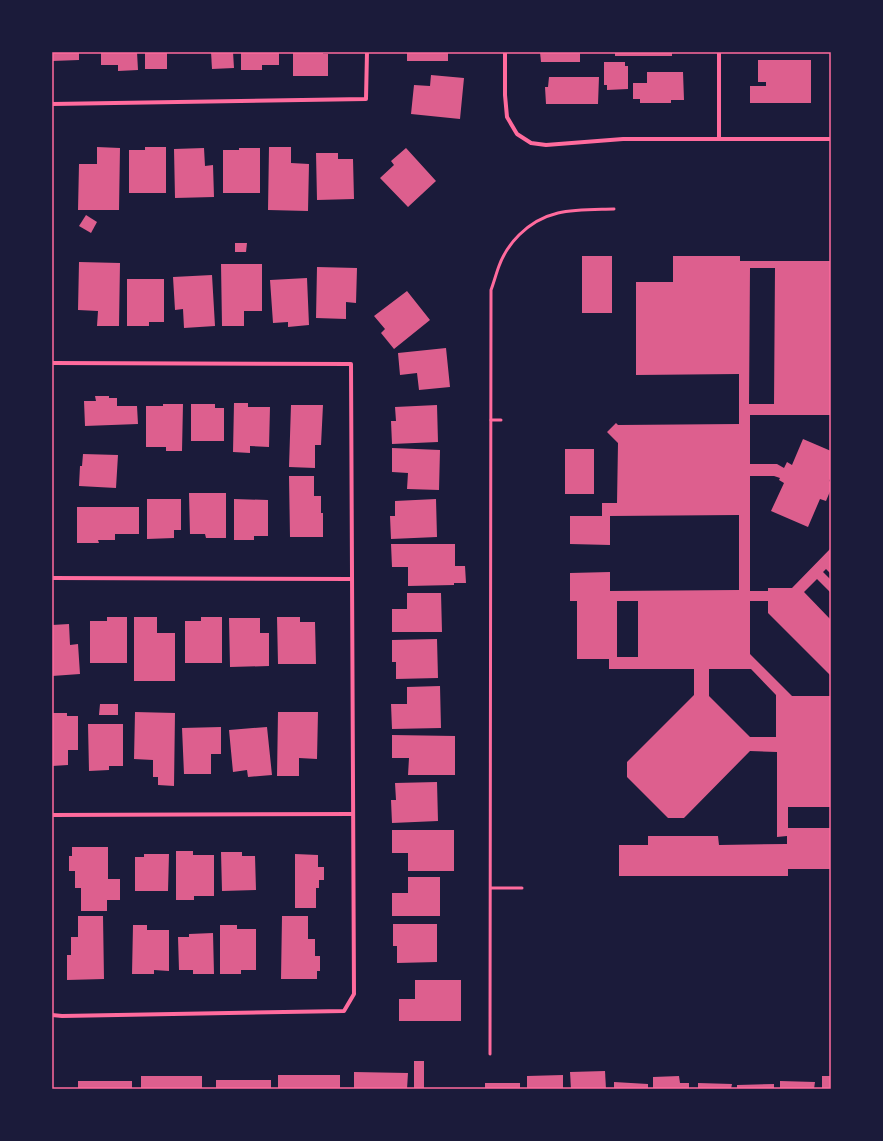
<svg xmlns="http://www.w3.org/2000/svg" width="883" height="1141" viewBox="0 0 883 1141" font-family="'Asap Condensed',sans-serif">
  <rect width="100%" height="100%" fill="#1b1b3a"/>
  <g fill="#dd5f8e" fill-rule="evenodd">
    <path d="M52,52h27v8l-27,1z"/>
    <path d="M101,52h36l1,18 -20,1v-6h-17z"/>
    <rect x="145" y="52" width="22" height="17"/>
    <path d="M211,52h22l1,16 -22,1z"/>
    <path d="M241,52h38v13h-17v5h-21z"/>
    <path d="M293,52h30v2h5v22h-35z"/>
    <rect x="407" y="52" width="41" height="9"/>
    <path d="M540,52h40v10h-39z"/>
    <rect x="615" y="52" width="57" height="4"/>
    <path d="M758,60h53v43h-61v-17h16v-4h-8z"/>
    <path d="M604,62h21v4h3v23l-21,1v-5h-3z"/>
    <path d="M647,72h36l1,28h-13v3h-31v-4h-7v-16h14z"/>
    <path d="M431,75l33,3 -4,41 -49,-5 3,-29 16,1z"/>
    <path d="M549,77h50l-1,27h-52l-1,-17h3z"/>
    <path d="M97,147l23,1 -1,62h-41l1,-46h18z"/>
    <path d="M145,147h21v46h-37v-43h16z"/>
    <path d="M269,147h22v16l18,1 -1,47 -40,-1z"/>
    <path d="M204,148l1,18 8,-1 1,32 -39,1 -1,-49z"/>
    <path d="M239,148h21v45h-37v-43h16z"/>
    <path d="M406,148l30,33 -28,26 -28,-29 14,-13 -3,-4z"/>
    <path d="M316,153h22v6h15l1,40 -37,1z"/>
    <path d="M86,215l11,7 -6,11 -12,-7z"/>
    <path d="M235,243h12l-1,9h-11z"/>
    <rect x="582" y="256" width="30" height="57"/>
    <path d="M673,256h67v5h91v154h-81v49h27l7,4 3,-6 5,3 11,-26 28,12v26l-2,4 2,1v7l-5,12 -6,-2 -12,28 -37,-16 13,-28 -5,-3 1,-2 -6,-2h-24v115h18v-3h24l39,-40v26l-5,-5 -3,3 8,8v13l-14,-14 -13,13 27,28v56l-63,-63v-12h-18v53l42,42h39v111h-43v21h43v41h-43v7h-169v-31h29v-9h70l1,9 68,-1v-8l-10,1v-85l-27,-1 -66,67h-16l-41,-41v-15l67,-67v-26h-85v-10h-32v-58h-7v-28l40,-1v19l129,-1v-75l-129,1v29l-40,-1v-28h32v-13h15l1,-60 -11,-11 9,-9 2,2 121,-1v-50l-103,1v-93h37zM750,268h25l-1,136h-25zM617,601h21v56h-21zM709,669h42l25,26v42h-26l-41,-41z"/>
    <path d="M79,262l41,1 -1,63h-22l1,-15 -20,-1z"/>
    <path d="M221,264h41v47h-18v15h-22z"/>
    <path d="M317,267l40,1 -1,35 -10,-1v17l-30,-1z"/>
    <path d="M212,275l3,51 -31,2 -1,-19 -8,1 -2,-33z"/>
    <path d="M307,278l2,47 -21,2v-5l-15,1 -3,-43z"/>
    <path d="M127,279h37v43h-15v4h-22z"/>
    <path d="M407,291l23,29 -36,29 -13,-16 4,-4 -11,-13z"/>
    <path d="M446,348l4,39 -31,3 -2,-17 -17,2 -2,-22z"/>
    <path d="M95,396h14v2h8v8h20l1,18 -53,2 -1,-25h12z"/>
    <path d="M234,403h14v4h22l-1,40 -19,-1v7l-17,-1z"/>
    <path d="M163,404h20l-1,47h-16v-4h-20v-41h17z"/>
    <path d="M191,404h24v4h9v33h-33z"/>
    <path d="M291,405h32l-2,40h-6v23l-26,-1z"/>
    <path d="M437,405l1,37 -46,2 -1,-23h5l-1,-14z"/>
    <path d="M392,448l48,2 -1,40 -32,-1 1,-16 -16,-1z"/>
    <rect x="565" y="449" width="29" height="45"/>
    <path d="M83,454l35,1 -2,33 -37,-2 1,-20h2z"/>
    <path d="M289,476h25v20h7v17h2v24h-33z"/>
    <path d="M189,493h37v45h-20l-1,-4h-15z"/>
    <path d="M147,499h34v31h-7v8l-27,1z"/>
    <path d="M234,499l34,1v36h-14v4h-20z"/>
    <path d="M436,499l1,38 -46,2 -1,-23h5v-15z"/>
    <path d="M77,507h62v27h-24v6h-17l1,3h-22z"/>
    <path d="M391,544h64v22h10l1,17h-12v2l-46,1v-19h-16z"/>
    <path d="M407,593h34l1,39h-50v-23h15z"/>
    <path d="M107,617h20v46h-37v-42h17z"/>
    <path d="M134,617h23v16h18v48h-41z"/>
    <path d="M201,617h21v46h-37v-42h16z"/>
    <path d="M277,617h23v5h15l1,42h-38z"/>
    <path d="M229,618h31v15h9v33l-39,1z"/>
    <path d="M69,624l1,21 8,-1 2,30 -28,2v-51z"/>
    <path d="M437,639l1,39 -42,1v-17h-4v-22z"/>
    <path d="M440,686l1,42 -49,1 -1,-25h16v-17z"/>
    <path d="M100,704h18v11h-19z"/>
    <path d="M135,712l40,1 -1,73 -16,-1v-8h-5v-17l-19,-1z"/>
    <path d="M278,712h40l-1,47 -18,-1v18h-22z"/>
    <path d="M52,713h15v3h11v34h-10v15l-16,1z"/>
    <path d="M88,724h35v42h-14v4l-20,1z"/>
    <path d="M221,727v27h-10v20h-27l-2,-46z"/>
    <path d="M267,727l5,48 -24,2 -1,-7 -14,2 -4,-42z"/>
    <path d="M392,735l63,1v39h-47l1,-17h-17z"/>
    <path d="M437,782l1,39 -46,2 -1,-23h5l-1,-17z"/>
    <path d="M392,830h62v41h-46v-18h-16z"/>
    <path d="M72,847h36v32h12v21h-13v11h-26v-23h-6v-17h-6v-15h3z"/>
    <path d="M176,851h17v4h21v41h-20v4h-18z"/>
    <path d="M221,852h21v4h13l1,34 -34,1z"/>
    <path d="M144,854h25l-1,37h-33v-34h9z"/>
    <path d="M295,854l23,1v12h6v13h-5v8h-3v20h-21z"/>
    <path d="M408,877h32v39h-48v-23h16z"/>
    <path d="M78,916h25l1,63 -37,1v-25h4v-18h7z"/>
    <path d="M282,916h26v23h7v17h5v15h-3v8h-36z"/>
    <path d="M393,924h44v38l-40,1v-17h-4z"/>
    <path d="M133,925h14v5h22v41l-15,-1v4h-22z"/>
    <path d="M220,925h17v4h19v41h-15v4h-21z"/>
    <path d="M213,933l1,41h-21v-4h-14l-1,-33h11v-3z"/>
    <path d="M415,980h46v41h-62v-22h16z"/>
    <rect x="414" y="1061" width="10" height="28"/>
    <path d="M605,1071l1,18h-35l-1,-17z"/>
    <path d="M354,1072l54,1 -1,16h-53z"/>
    <rect x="278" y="1075" width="62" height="14"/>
    <path d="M563,1075v14h-36v-13z"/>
    <rect x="141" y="1076" width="61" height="13"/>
    <path d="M679,1076l1,7h9v6h-36v-12z"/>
    <rect x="822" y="1076" width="9" height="13"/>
    <rect x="216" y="1080" width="55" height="9"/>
    <rect x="78" y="1081" width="54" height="8"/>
    <path d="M780,1081l35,1 -1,7h-34z"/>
    <path d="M614,1082l34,2v5h-34z"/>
    <rect x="485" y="1083" width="35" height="6"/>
    <path d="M698,1083l34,1 -1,5h-33z"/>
    <path d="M774,1084v5h-37v-4z"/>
  </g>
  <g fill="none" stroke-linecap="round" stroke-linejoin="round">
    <g stroke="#ff6b9d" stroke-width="3">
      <path d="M491,420h10"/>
      <path d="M491,888h31"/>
      <path d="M490,1054l1,-764c3,-8 5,-16 8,-24 4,-11 11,-22 20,-31 28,-28 58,-25 95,-26"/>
    </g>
    <g stroke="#ff6b9d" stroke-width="4">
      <path d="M505,52v43l2,22 10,17 14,9 15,2 77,-6h208"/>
      <path d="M719,52v86"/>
      <path d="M52,104l314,-5 1,-47"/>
      <path d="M52,363l299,1 3,630 -10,17 -282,5 -10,-1"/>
      <path d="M52,578l300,1"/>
      <path d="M52,815l301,-1"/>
    </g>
  </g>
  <rect width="883" height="1141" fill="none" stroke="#1b1b3a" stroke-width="106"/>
  <rect x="53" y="53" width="777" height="1035" fill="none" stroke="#ff6b9d" stroke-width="1.5"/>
</svg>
